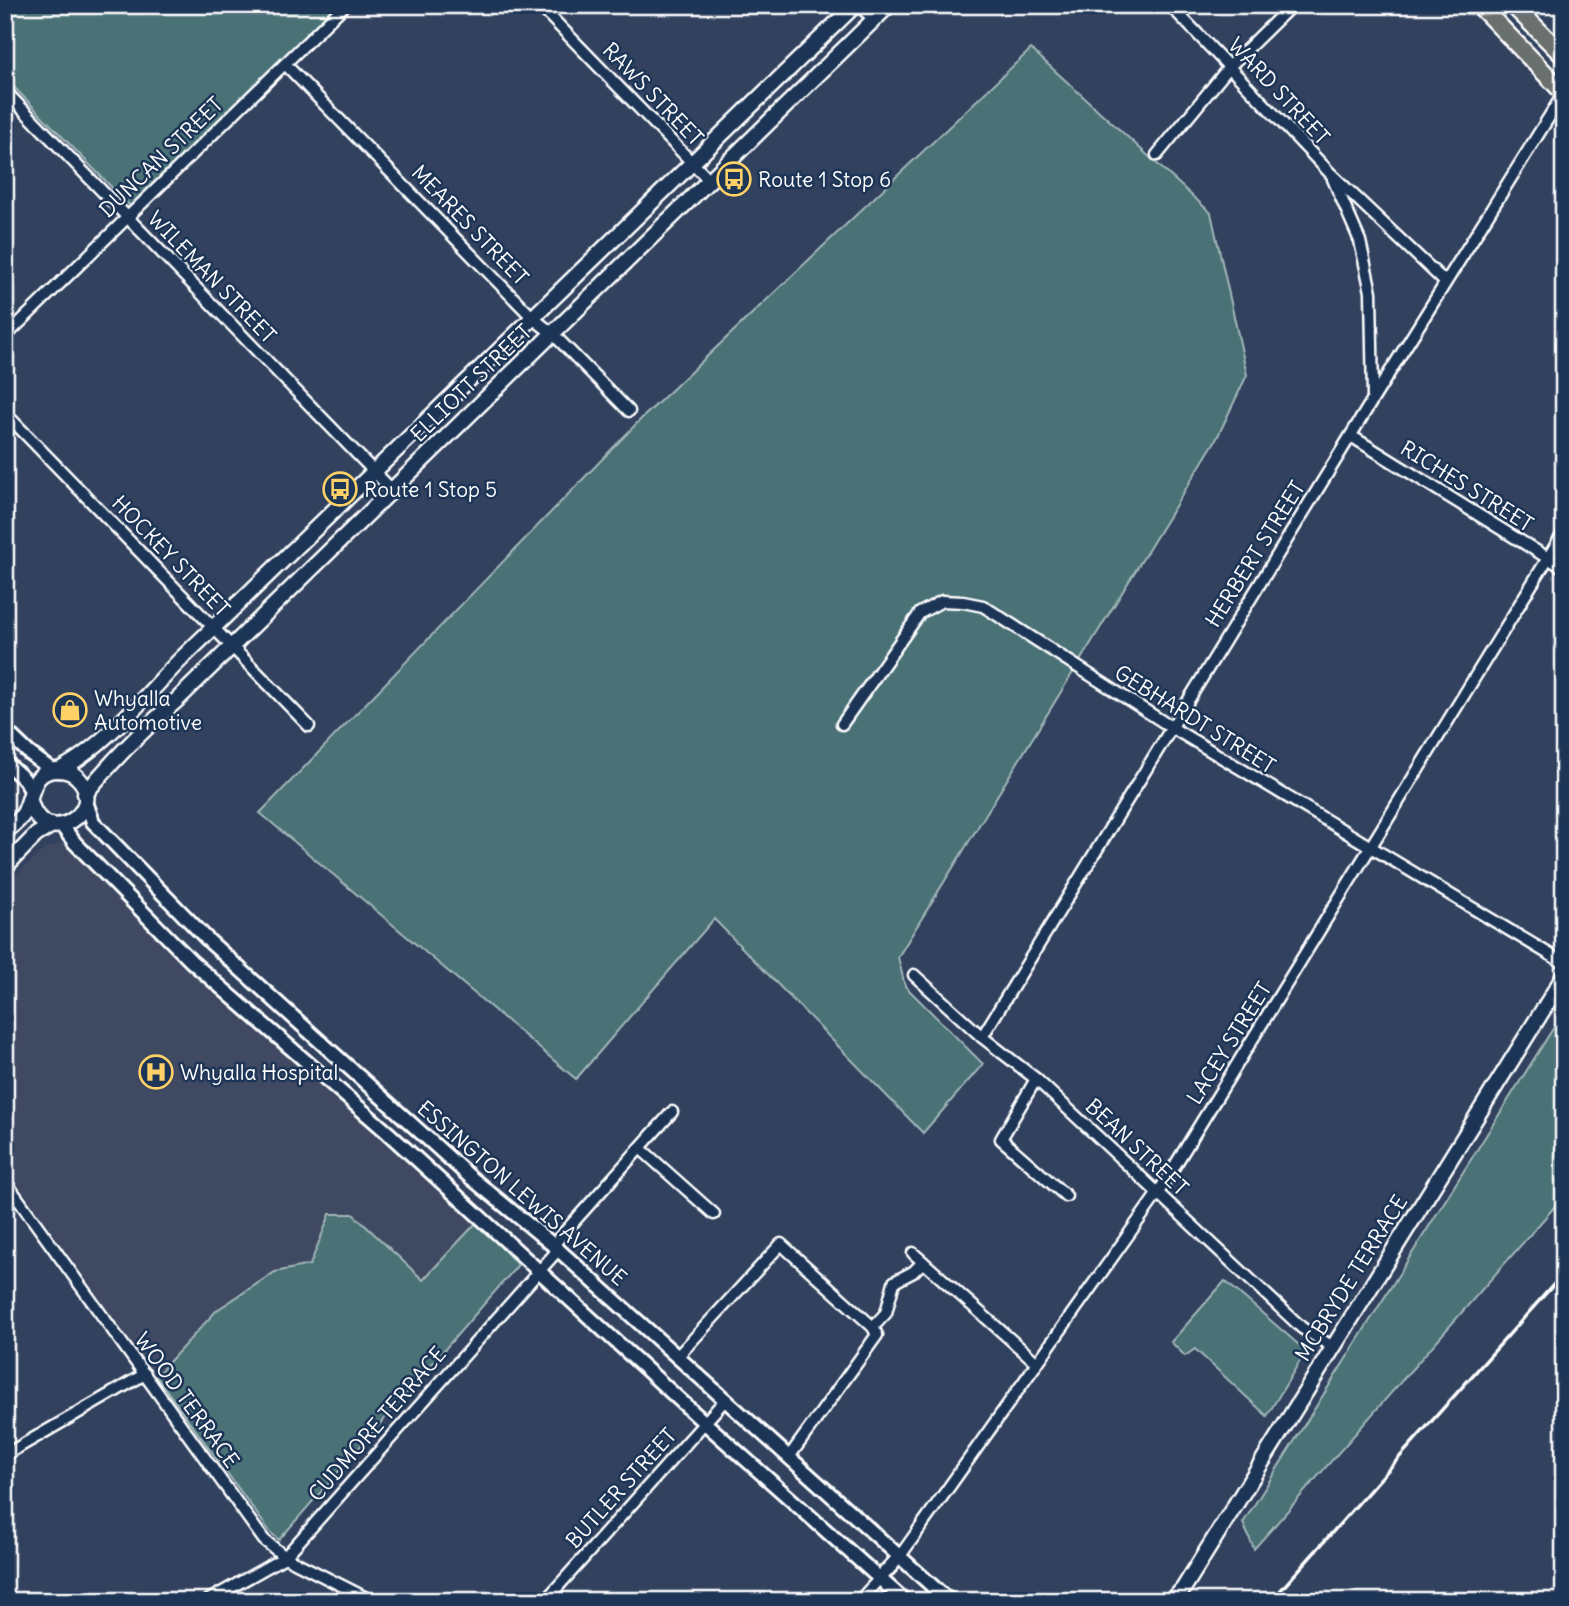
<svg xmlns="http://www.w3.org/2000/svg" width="1569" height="1606" viewBox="0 0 1569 1606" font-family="Delius,sans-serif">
  <rect width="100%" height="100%" fill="#31415e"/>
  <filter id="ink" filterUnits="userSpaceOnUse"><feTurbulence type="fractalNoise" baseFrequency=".0143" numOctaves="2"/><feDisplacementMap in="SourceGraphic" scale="14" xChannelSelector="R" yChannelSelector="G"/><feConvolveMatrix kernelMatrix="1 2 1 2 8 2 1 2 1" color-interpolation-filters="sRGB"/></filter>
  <g filter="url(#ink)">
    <path fill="#3f4a62" d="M62,843l10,3 130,132 275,244 -54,58 -70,-66 -43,51 -35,7 -58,38 -61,66 -151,-210v-281l39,-36z"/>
    <g fill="#487176" stroke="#a4b8ba" stroke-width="2">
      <path d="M5,5h332l-206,202 -126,-129z"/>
      <path d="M1031,49l180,164 36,162 -30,63 -319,519 7,29 78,78 -60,69 -209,-214 -138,160 -316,-266 380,-393z"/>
      <path d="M1564,1011v185l-310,353 -11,-26z"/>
      <path d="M330,1214h23l70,66 54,-58 41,43 -239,275 -8,-7 -115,-157 61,-66 58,-38 35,-7z"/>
      <path d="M1225,1281l81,70 -39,65 -72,-67 -10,7 -14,-14z"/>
    </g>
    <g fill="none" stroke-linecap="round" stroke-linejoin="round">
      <defs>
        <g id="minor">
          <path d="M539,5l170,175"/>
          <path d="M858,5l16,14"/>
          <path d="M1170,5l160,168 115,109"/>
          <path d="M285,64l249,255 18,14 77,78"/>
          <path d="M5,91l387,399"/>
          <path d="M1157,155l73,-89 62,-61"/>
          <path d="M1333,179l27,62 11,51 2,106"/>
          <path d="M5,337l340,-332"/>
          <path d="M5,413l304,313"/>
          <path d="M1351,436l213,132"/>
          <path d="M842,724l78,-111 22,-12 21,1 20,4 188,121 393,236"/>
          <path d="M914,975l68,62 54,42 266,249 31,19"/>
          <path d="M982,1037l391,-638 191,-306"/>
          <path d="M1036,1079l-35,60 65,57"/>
          <path d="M640,1148l74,66"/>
          <path d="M5,1181l259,359 21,17 87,44"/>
          <path d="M553,1245l119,-133"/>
          <path d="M913,1253l124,110"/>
          <path d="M873,1327l13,-14 8,-31 19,-10 10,-10"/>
          <path d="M677,1357l104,-113 92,83 4,8 -88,122"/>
          <path d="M5,1455l140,-81"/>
          <path d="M900,1556l258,-363 406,-661"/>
          <path d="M207,1601l78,-44 273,-307"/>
          <path d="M545,1601l180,-201"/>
          <path d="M859,1601l21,-23"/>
        </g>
        <g id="tertiary">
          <path d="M5,730l24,23 23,17"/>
          <path d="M5,762l19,17 7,11"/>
          <path d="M86,802l7,20 116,119 260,235 84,69 396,356"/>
          <path d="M62,826l13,17 116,118 196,171 318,291 200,178"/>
          <path d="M880,1578l20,-22"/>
        </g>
        <g id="secondary">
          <path d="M59,770c44,-22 86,-74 121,-110l675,-655"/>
          <path d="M85,794c29,-36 59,-65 93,-95l711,-694"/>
          <path d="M5,832c7,-6 15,-12 19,-19 9,-17 7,-43 33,-43 7,0 15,2 20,7 34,31 -33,78 -47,24"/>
          <path d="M5,867l31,-32 16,-10"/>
          <path d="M1172,1601l11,-12 381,-613"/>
        </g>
        <g id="trunk">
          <path d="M1479,5l85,88"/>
          <path d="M1513,5l51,51"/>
        </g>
      </defs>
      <use href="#minor" stroke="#fff" stroke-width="15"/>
      <use href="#tertiary" stroke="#fff" stroke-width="18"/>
      <use href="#secondary" stroke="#fff" stroke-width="19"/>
      <use href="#trunk" stroke="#fff" stroke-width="21"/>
      <use href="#minor" stroke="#1d3557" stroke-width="10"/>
      <use href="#tertiary" stroke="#1d3557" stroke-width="12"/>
      <use href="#secondary" stroke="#1d3557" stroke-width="14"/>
      <use href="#trunk" stroke="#6b706d" stroke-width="16"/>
      <path stroke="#fff" stroke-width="3.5" d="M1271,1601l293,-328"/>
    </g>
  </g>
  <defs>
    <symbol id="bus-ring" viewBox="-11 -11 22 22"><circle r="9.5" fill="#1d3557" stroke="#ffd166" stroke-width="1.5"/><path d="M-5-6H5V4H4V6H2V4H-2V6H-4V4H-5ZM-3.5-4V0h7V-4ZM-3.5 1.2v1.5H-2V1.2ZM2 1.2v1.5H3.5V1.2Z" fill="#ffd166"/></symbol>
    <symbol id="shop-ring" viewBox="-11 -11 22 22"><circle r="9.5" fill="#1d3557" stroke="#ffd166" stroke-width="1.5"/><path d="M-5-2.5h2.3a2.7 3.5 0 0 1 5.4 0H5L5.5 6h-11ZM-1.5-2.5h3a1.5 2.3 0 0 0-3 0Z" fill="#ffd166"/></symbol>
    <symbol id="hospital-ring" viewBox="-11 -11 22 22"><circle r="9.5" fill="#1d3557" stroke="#ffd166" stroke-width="1.5"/><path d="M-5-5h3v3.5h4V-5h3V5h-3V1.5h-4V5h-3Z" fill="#ffd166"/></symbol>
  </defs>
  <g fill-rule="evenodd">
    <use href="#bus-ring" x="715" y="160" width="38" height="38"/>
    <use href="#bus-ring" x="321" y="470" width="38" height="38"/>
    <use href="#shop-ring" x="51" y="691" width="38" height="38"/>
    <use href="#hospital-ring" x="137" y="1053" width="38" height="38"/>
  </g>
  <g text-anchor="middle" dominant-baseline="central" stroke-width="5" stroke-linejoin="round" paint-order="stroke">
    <g font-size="21" fill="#fff" stroke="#1d3557">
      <text transform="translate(1279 91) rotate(47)">WARD STREET</text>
      <text transform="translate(653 94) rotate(46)">RAWS STREET</text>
      <text transform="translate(161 157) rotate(-44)">DUNCAN STREET</text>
      <text transform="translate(470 225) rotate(46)">MEARES STREET</text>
      <text transform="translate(212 277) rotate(46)">WILEMAN STREET</text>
      <text transform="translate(471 383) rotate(-44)">ELLIOTT STREET</text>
      <text transform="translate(1467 486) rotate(32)">RICHES STREET</text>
      <text transform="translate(1255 554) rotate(-58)">HERBERT STREET</text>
      <text transform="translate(171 556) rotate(46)">HOCKEY STREET</text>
      <text transform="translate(1195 719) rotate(32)">GEBHARDT STREET</text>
      <text transform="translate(1229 1043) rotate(-58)">LACEY STREET</text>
      <text transform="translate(1137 1147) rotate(43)">BEAN STREET</text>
      <text transform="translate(522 1193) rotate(41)">ESSINGTON LEWIS AVENUE</text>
      <text transform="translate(1351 1278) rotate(-58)">MCBRYDE TERRACE</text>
      <text transform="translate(187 1400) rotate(54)">WOOD TERRACE</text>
      <text transform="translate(377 1424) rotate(-49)">CUDMORE TERRACE</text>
      <text transform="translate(621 1488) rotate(-48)">BUTLER STREET</text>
    </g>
    <g font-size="21" fill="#fff" stroke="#1d3557" text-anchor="start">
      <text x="758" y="179">Route 1 Stop 6</text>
      <text x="364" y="489">Route 1 Stop 5</text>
      <text x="94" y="698">Whyalla<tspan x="94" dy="24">Automotive</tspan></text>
      <text x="180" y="1072">Whyalla Hospital</text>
    </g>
  </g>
  <rect width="1569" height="1606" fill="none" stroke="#1d3557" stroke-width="28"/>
  <rect x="14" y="14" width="1541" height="1578" fill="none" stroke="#fff" stroke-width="2.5" filter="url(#ink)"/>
</svg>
